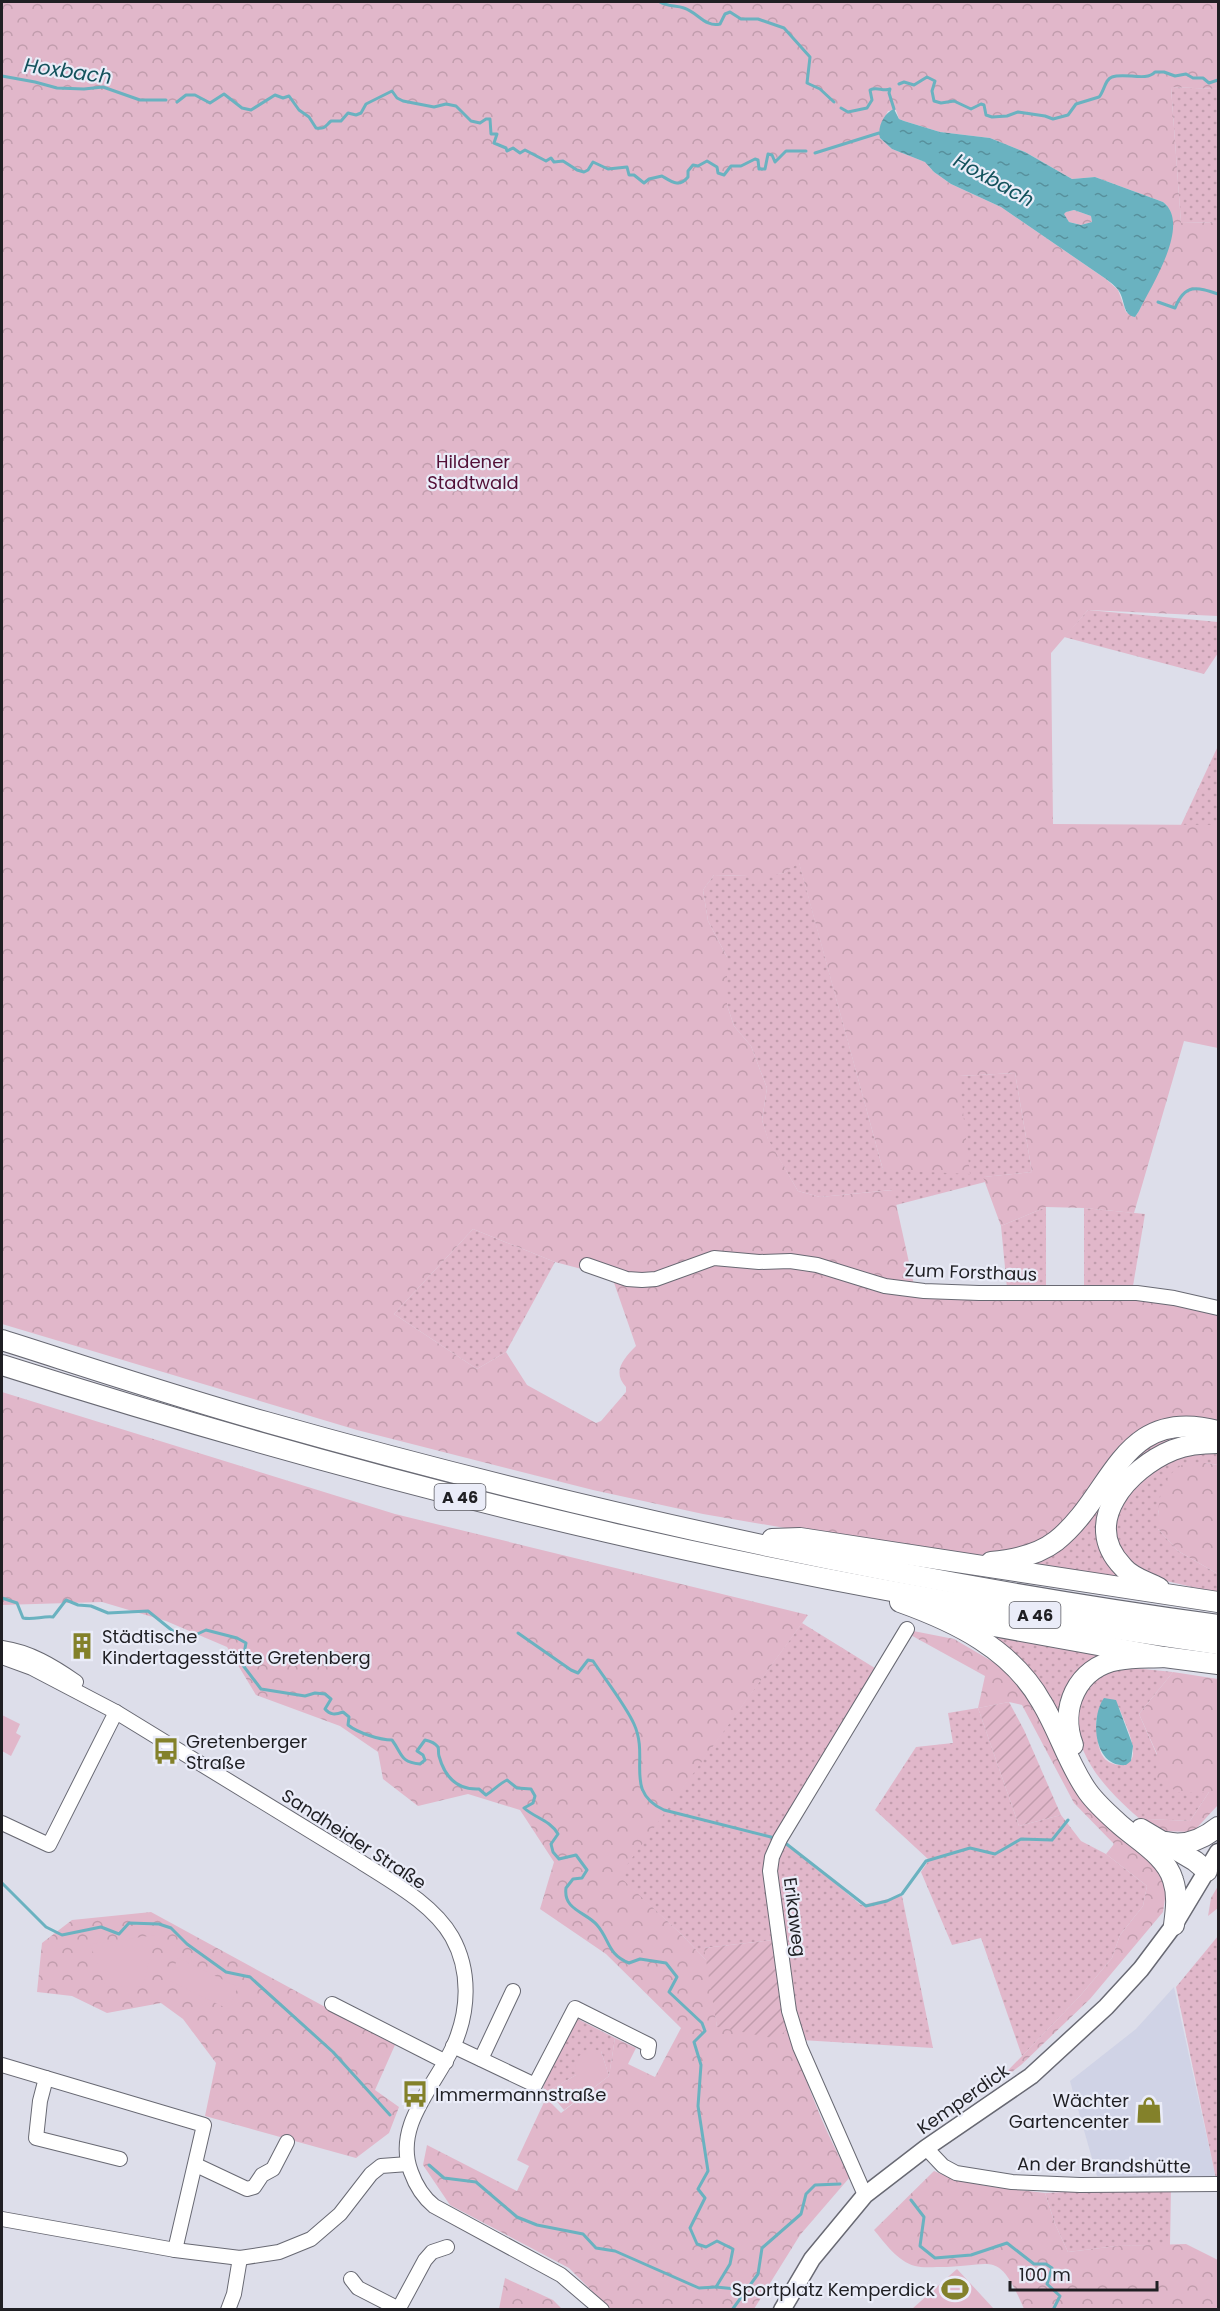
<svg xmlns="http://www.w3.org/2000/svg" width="1220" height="2311" viewBox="0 0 1220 2311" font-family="Poppins,sans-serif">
  <defs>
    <pattern id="grass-dots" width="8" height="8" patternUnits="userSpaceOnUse" patternTransform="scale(1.5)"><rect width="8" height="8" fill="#e1b7ca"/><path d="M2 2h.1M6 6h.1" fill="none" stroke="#c19dad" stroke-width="1.8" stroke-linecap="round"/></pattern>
    <pattern id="forest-crowns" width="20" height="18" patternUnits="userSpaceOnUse" patternTransform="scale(1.5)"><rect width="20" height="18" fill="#e1b7ca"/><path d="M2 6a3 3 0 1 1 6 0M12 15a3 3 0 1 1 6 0" fill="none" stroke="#c19dad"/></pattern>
    <pattern id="garden-furrows" width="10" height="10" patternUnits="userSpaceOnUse" patternTransform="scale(1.5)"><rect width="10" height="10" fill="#e1b7ca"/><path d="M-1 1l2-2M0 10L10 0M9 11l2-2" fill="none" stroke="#c19dad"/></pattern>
    <pattern id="water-ripples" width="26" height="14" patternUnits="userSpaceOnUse" patternTransform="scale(1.5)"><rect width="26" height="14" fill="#6ab2c0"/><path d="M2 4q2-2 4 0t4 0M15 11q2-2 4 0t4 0" fill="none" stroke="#57909c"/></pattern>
  </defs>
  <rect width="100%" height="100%" fill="#dddeea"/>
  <path fill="#d0d3e6" d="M1174,1987l42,192 -119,-3 -27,-95 66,-52z"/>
  <g fill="url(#grass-dots)" fill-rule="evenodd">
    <path d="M1171,87l47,2v133l-37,1z"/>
    <path d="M1088,610l130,12v31l-14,21 -140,-37z"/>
    <path d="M1218,746v79h-37z"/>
    <path d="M799,862l84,308 76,-94 56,-3 17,99 -48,5 1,5 -89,23 -4,-15 -72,7 -22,-6 -30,-51 -6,-20 5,-32 -16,-42 -17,-20 -7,-21v-48l-19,-36 -5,-31 11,-15 34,1 36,-3z"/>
    <path d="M1046,1207v81h-39l-6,-62z"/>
    <path d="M1084,1208l61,6 -12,72 -49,1z"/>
    <path d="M473,1229l82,33 -49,90 -29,17 -83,-55z"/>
    <path d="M1199,1430l-19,9 -77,77 27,64 -133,-15 146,-120z"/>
    <path d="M1218,1449v16l-13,-2 -47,48v18l20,22 40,23v19l-69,-16 -26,-20 -8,-25 4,-26 19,-26 46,-27z"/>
    <path d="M802,1623l76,47 -99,163 -6,107 -69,8 4,14 -27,-28 -63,-58z"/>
    <path d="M975,1631l134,26 -47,69z"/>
    <path d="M1124,1667l49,5 -34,42 18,41 21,37h31l-19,29 -43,-2 -1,5c-34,-28 -77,-69 -68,-118 3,-10 11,-24 20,-30 7,-4 18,-6 26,-9zM1119,1707c5,15 14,30 14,46 0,16 -22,14 -29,5 -8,-10 -6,-26 -8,-38z"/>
    <path d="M978,1708l41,118 42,-11 20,26 25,13 41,32 -4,20 -23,29 -8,23 -32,38 -58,60 -41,-118 -29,7 -31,-73 8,-12 -54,-50 41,-63 37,-4 -5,-30z"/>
    <path d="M783,1840l78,65 41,-9 31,152 -132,-8 -10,-40 -18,-129z"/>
    <path d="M1218,1936v243h-2l-40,-192z"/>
    <path d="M576,2018l39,20 -6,38 -8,-25 -25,24 -28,16 -5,-3 6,-17z"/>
    <path d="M1171,2187l-1,58 -53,1 -49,6 -13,-28 -10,-31z"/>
  </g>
  <g fill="url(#forest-crowns)" fill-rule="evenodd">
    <path d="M2,2h1216v87l-47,-2 10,136 37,-1v394l-130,-6 -37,43 2,171 165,1v223l-34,-7 -50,172 -50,-5 -38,-1 -45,19 -18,-49 49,-5 -17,-99 -56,3 11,98 -87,-4 -84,-307 -15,10 -14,2 -11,9 -11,-8 -34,-1 -11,15 5,31 19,36v48l7,21 17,20 16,42 -5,32 6,19 30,52 22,6 73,-7 21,95 11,13h83l124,-3 86,17v110l-33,-5 -23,4 -123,124 -37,12 -56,-6 -79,-13 -70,-8 -94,-16 -110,-24 -236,-60 -355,-106zM896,110l3,9 5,2 36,11 50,6 35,14 47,27 23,-2 68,25c28,22 -13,84 -24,109l-4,6 -9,-5 -8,-22 -12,-11 -105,-72 -50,-23 -17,-12 -9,-10 -33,-13 -12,-11v-11l8,-16zM473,1229l82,33 57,15 24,69c-13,13 -24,26 -10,41v5l-25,29 -5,2 -69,-38 -21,-33 -29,17 -83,-55z"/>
    <path d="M1074,210l17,6 1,6 -11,3 -12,-3 -6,-8 3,-2z"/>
    <path d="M2,1392l393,122 413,101 -189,261 62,58 27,28 9,65h72c17,56 33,99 61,150l-50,58 -46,74h-144l-41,-41 -119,-63 -27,-40 4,-20 90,46 12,-25 -12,-6 29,-62 15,15 48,-37 6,-38 21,10 -8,16 27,13 26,-49 -75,-74 -66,-45 14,-47 -34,-52 -52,-16 -50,12 -35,-27 -5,-27 -38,-26 -84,-31 -29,-48 -61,-26 -64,-19 -100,3z"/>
    <path d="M1205,1463l13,2v109l-40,-23 -20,-22c0,-23 0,-50 24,-64 6,-3 16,-2 23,-2z"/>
    <path d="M898,1628l56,11 46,27 24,27 114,154 21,25 8,14 -4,26 -73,87 -69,66 -30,23 89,-92 32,-38 8,-23 23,-29 4,-20 -41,-32 8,-10 -40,-41 -52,-98 -13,-3 -31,6 7,-32z"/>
    <path d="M1173,1672l45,7v126l-25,27 -32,-1 -15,-7 1,-5 43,2 19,-29h-31l-22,-13 1,-25 -18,-40z"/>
    <path d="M1218,1886v22l-10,8 3,-18z"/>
    <path d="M151,1912l244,133 -20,45 24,17 -10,26 -33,25 -151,-42 11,-53 -33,-44 -22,-16 -54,10 -35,-17 -35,-4 5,-49 30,-23z"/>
    <path d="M934,2171c35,16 73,17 111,22l10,31 13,28 49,-6 69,-2 32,16v49h-194c-27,-62 -29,-42 -85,-42 -7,0 -17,1 -24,-1 -18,-5 -30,-23 -41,-36z"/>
    <path d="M505,2278l48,22 9,9h-63z"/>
  </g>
  <g fill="#e1b7ca">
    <path d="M2,1715l18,9 -4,9 5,3 -10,20 -9,-5z"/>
    <path d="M156,1935l-13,51 -37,1 -16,-43z"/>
    <path d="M178,1958l60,29 -10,22 -60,-29z"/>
    <path d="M589,2048l12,3 8,25 -45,34 -16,-19 28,-16c-2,-14 1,-19 13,-27z"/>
    <path d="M957,2269l37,40h-82z"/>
  </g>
  <g fill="url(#garden-furrows)">
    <path d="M1009,1702l15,28 37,85 -42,11 -41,-118z"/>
    <path d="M773,1940l16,87 -12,12 -60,-12 -13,-79z"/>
  </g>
  <g fill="url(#water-ripples)" fill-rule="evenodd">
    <path d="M894,109l5,10 5,2 36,11 50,6 35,14 47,27 23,-2 68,25c29,22 -12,84 -24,109l-4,6c-12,-2 -10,-15 -15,-24 -3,-6 -9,-10 -14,-14l-105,-72 -50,-23 -17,-12 -9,-10 -33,-13 -12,-11c-3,-11 4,-25 14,-29zM1074,210l17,6 1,6 -11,3 -12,-3 -5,-8 2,-2z"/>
    <path d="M1104,1698l12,2 17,46 -2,15 -5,4c-33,3 -36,-48 -22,-67z"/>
  </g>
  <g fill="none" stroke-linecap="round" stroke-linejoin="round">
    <g stroke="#6ab2c0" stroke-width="3">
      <path d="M660,2c8,5 16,3 24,6 13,4 22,20 36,16l5,-10 5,-2 11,7h17l26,9 26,29 -3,26 13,6 14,13"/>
      <path d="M2,76l33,6 22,6 27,1 19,-2 37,13h26"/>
      <path d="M899,84l5,-2 10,3 13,-8 8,4 -3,10 2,10 7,2 13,-2 17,8 10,-5 3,1 2,10 6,2 15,-1 11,-4 27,4 8,3 15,-4 8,-11 23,-7c5,-5 6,-18 13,-20 13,-5 34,5 43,-5h9l11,4 11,-2 7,4h10l6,5 9,-3"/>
      <path d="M177,102l9,-7h9l15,8 14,-9 18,14 9,2 24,-15 8,3 6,-2 10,14 10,7 7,11c10,1 9,-2 15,-7h10l7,-8 8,2 5,-2 5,-9 26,-13 5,7 6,3 31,6 12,-3 10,2 15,15 9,2 6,-4h4l1,15h6l-3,9 12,5 1,3 6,-3 7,5 5,-3 21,11 5,-3 3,4 9,-1 14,9 7,2 4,-2 5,-8 15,7 19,-2 2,8h5l10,8 5,-4 13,-3c10,6 17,12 26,1v-6l5,-6 5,1 9,-5 10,6 1,6 6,2 7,-9h10l14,-7 3,1 1,9h6l3,-15 4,1 3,7 11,-11h20"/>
      <path d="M841,108l7,4 19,-4 5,-8 -2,-10c7,-4 13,2 20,-1l-1,4 5,16"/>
      <path d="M815,153l64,-20 3,2"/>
      <path d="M1158,302l17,6c10,-25 22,-21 43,-14"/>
      <path d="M2,1598l15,5 6,15c11,2 19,-2 30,-1l13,-17 12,5 13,1 17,7 40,-2 31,25 12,1 15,-7 31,8 9,5 -4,21 19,25 44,7 10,-3 10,1 6,5 -6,10c5,6 10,6 18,3l6,5 -1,8c10,8 32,15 44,15 11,15 8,22 28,24l5,-4 -2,-5 -6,-4 8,-11c5,1 10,3 13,7 1,3 0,6 1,9 6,22 18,34 40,33l7,6c8,-5 13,-11 21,-15l10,8 14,1 4,7 -2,7 -9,5c11,10 26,12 34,26l-7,10 2,8 6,7 17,-4 11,15 -5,8 -9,1 -7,9c-3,22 20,24 31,37 13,15 10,29 32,38l11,-4 26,4 11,14 -8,15 33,31 3,8 -11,11 7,23 -3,41 10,65 -10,18 7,9 -15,30 7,16 9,3 11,-6 16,8 -3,15 -14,23 30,3"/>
      <path d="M518,1633l53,37 7,3 10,-13 5,1c12,18 33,45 41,63 16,35 -11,67 30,86l111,28"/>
      <path d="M784,1842l82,64 21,-5 15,-7 24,-33 44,-13 25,6 26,-15 31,1 16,-20"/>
      <path d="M2,1883l44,44 16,8 39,-8 18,7 10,-11 30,1 12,4 16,16 39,28 24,5 83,75 57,63"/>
      <path d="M429,2165l15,13 32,4 41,35 20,8 46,9 13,14 19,3 84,37 17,-1"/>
      <path d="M911,2200l13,17 -4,29 15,12 36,-3 36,-12 27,21h12l6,4 -5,16 13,12 -7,14"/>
      <path d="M732,2310l26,-36 4,-26 39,-34 5,-20 9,-9 25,-1"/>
    </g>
    <defs>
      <g id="minor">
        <path d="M587,1265l40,14 15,1 14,-1 58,-21 45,4 31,-1 27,4 68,21 39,5 55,2h158l37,5 44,10"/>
        <path d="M2,1648c28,4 51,18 74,34"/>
        <path d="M2,1657l30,11 84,44 245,150c31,20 72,42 91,75 19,34 17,75 1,110 -18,39 -60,79 -42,125 5,14 12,25 23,34l127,69 41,35"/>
        <path d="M2,1823l47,22 67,-133"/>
        <path d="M332,2004l114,58"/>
        <path d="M453,2046l82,39 40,-77 74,37 -1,7"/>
        <path d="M481,2059l32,-68"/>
        <path d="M2,2065l202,60 -29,125"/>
        <path d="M46,2078l-6,23 -4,37 84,21"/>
        <path d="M926,2148l17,18 13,7 56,9 68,3 138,-1"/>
        <path d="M196,2165l51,24 7,-2 8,-12 11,-6 14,-27"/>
        <path d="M865,2195l-65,-148 -11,-36 -19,-140 2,-14 8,-18 127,-210"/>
        <path d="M2,2219l173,31 65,8 39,-6 32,-13 29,-25 31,-40 10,-8 27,-2"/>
        <path d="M351,2279l7,9 41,21"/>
        <path d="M228,2310l6,-16 6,-36"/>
        <path d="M398,2310l27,-50 7,-8 15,-5"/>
      </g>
      <path id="major" d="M782,2310l30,-51 53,-64 61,-47 105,-72 75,-69 35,-38 33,-44 44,-73"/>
      <g id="highway">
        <path d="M2,1340c88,28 175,57 264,82 312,88 631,159 952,203"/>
        <path d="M2,1365c199,63 401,120 605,167 202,47 406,83 611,112"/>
        <path d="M772,1539l28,-1 418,64"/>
        <path d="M991,1562c23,-2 47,-7 65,-21 58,-46 64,-136 162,-110"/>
        <path d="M1159,1588c-13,-7 -27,-10 -36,-21 -44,-45 6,-99 50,-117 15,-6 30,-7 45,-7"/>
        <path d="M900,1602c56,20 112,47 142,101 17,28 27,63 46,89 8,11 19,21 29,30 18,17 49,33 56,58 5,15 3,30 1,45"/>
        <path d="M955,1619l209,38 54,7"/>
        <path d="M1073,1745c-14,-36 4,-78 45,-85 15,-3 31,-2 46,-3"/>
        <path d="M1141,1829l54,32 12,10"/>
        <path d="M1166,1842c20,5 37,-3 52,-15"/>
      </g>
    </defs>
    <use href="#minor" stroke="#686973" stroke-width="16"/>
    <use href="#major" stroke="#686973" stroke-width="19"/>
    <use href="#highway" stroke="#686973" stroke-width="22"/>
    <use href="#minor" stroke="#fff" stroke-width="14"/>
    <use href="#major" stroke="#fff" stroke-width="16"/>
    <use href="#highway" stroke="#fff" stroke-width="20"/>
  </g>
  <defs>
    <symbol id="building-bare" viewBox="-9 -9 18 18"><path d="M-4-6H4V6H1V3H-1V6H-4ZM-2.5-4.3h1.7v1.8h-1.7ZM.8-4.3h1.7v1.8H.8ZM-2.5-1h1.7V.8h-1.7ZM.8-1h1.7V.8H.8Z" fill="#83812a" stroke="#eaecf8" stroke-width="2.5" paint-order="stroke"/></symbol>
    <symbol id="bus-bare" viewBox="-9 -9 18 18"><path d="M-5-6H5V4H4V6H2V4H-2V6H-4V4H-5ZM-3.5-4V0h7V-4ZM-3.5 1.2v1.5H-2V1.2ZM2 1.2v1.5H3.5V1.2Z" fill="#83812a" stroke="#eaecf8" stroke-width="2.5" paint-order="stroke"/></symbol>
    <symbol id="shop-bare" viewBox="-9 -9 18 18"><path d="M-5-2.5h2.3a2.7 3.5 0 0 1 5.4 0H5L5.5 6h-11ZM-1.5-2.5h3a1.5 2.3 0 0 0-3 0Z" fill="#83812a" stroke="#eaecf8" stroke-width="2.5" paint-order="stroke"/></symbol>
    <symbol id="stadium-bare" viewBox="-9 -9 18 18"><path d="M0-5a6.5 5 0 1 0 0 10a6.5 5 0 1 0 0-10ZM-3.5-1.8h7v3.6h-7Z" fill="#83812a" stroke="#eaecf8" stroke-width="2.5" paint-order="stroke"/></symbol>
  </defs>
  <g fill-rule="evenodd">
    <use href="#building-bare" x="63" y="1627" width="38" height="38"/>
    <use href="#bus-bare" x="147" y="1732" width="38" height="38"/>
    <use href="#bus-bare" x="396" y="2075" width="38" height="38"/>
    <use href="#shop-bare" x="1130" y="2091" width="38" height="38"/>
    <use href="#stadium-bare" x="936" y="2270" width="38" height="38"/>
  </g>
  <g text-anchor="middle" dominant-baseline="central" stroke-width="4.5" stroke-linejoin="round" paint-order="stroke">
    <g fill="#eaecf8" stroke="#5c5c63" stroke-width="1.5">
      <rect x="434.5" y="1484" width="51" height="26" rx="4.5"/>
      <rect x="1009.5" y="1602" width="51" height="26" rx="4.5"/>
    </g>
    <g font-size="16" font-weight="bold" fill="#1f1f23">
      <text x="460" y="1497">A 46</text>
      <text x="1035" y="1615">A 46</text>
    </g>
    <g font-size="18" fill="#521037" stroke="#eaecf8">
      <text x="473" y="461">Hildener<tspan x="473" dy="21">Stadtwald</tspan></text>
    </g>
    <g font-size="18" fill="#1f1f23" stroke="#eaecf8">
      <text transform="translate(971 1272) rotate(2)">Zum Forsthaus</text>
      <text transform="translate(354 1839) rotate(33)">Sandheider Straße</text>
      <text transform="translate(795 1917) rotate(83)">Erikaweg</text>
      <text transform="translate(963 2099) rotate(-35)">Kemperdick</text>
      <text transform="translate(1104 2165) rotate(1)">An der Brandshütte</text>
    </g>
    <g font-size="18" fill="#1f1f23" stroke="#eaecf8" text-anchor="start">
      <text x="102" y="1636">Städtische<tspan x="102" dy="21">Kindertagesstätte Gretenberg</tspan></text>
      <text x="186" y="1741">Gretenberger<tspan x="186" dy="21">Straße</tspan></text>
      <text x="435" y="2094">Immermannstraße</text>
      <text x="1129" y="2100" text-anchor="end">Wächter<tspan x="1129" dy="21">Gartencenter</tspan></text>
      <text x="935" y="2289" text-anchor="end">Sportplatz Kemperdick</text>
    </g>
    <g font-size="20" font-style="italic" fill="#13525c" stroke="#eaecf8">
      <text transform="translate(68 71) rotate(8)">Hoxbach</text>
      <text transform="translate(994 180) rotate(29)">Hoxbach</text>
    </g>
  </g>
  <rect width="1220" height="2311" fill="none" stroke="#1f1f23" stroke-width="6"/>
  <path d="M1010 2281v9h147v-9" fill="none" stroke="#1f1f23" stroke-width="3"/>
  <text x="1019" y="2281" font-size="18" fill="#1f1f23" stroke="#eaecf8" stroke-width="4.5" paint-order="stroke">100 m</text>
</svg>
